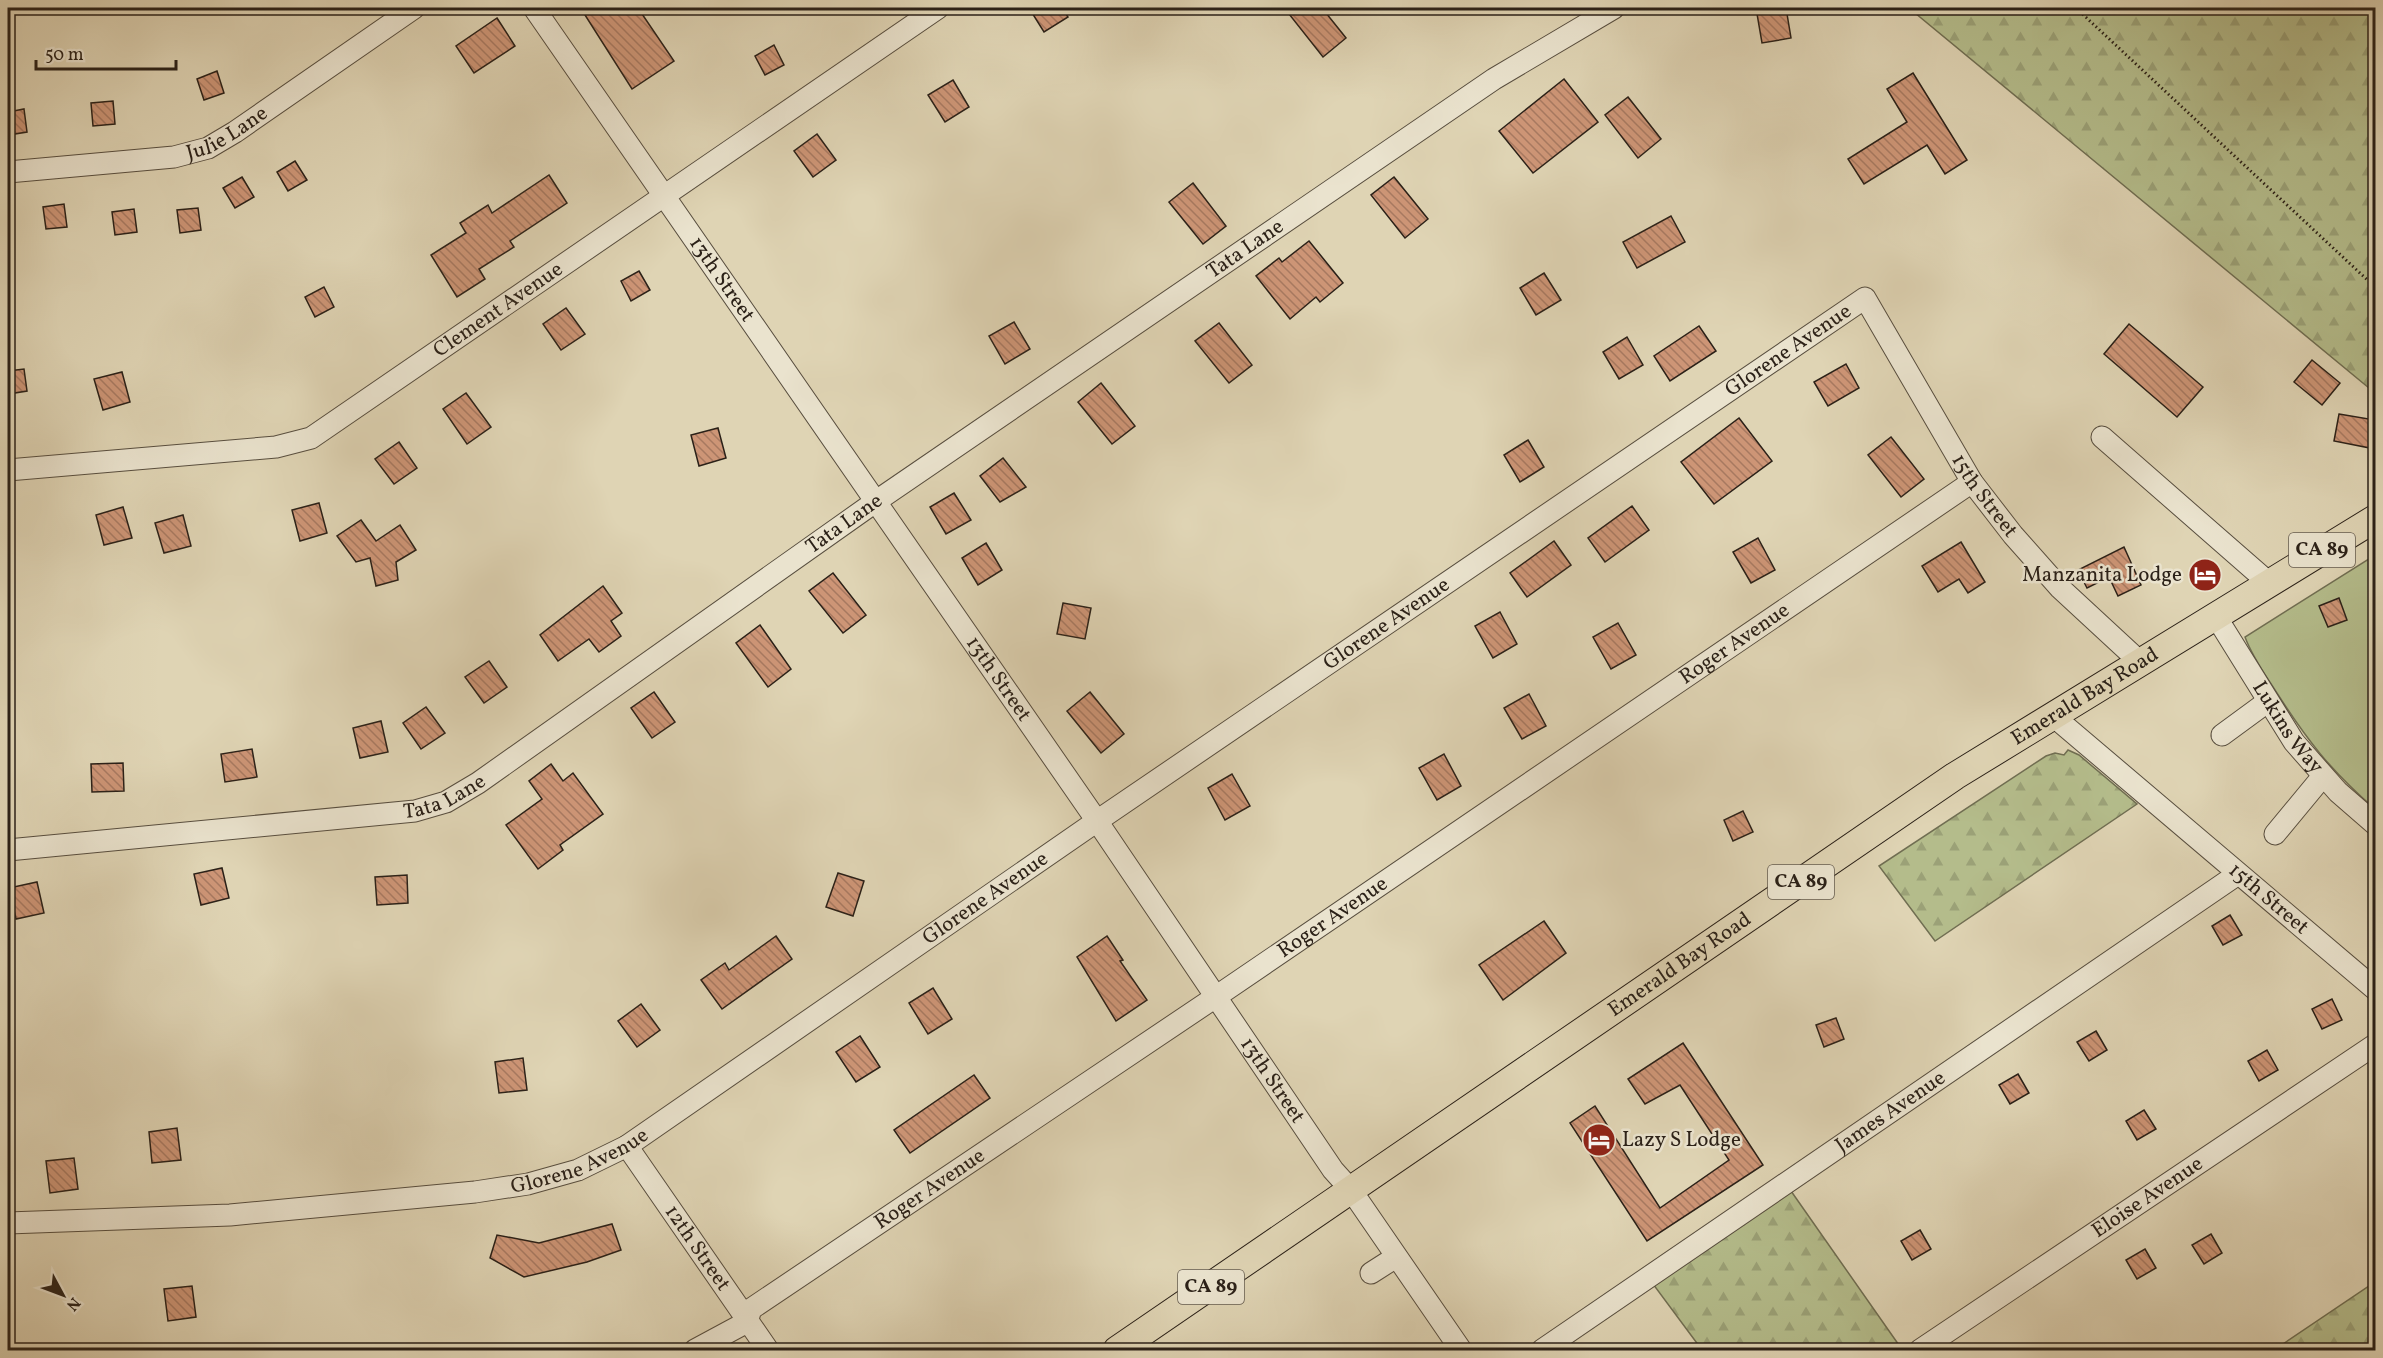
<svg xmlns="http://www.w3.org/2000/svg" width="2383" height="1358" viewBox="0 0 2383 1358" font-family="Vollkorn,serif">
  <defs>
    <pattern id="forest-firs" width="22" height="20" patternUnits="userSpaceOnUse" patternTransform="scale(1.5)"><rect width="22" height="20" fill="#b4bc8b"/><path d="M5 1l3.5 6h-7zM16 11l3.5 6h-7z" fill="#9ba177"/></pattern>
    <pattern id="building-back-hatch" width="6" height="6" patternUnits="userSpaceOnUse" patternTransform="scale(1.5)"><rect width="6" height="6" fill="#cd9576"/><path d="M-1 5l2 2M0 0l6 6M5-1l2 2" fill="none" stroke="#a77960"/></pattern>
  </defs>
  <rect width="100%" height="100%" fill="#dfd4b4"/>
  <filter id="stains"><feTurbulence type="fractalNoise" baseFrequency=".00333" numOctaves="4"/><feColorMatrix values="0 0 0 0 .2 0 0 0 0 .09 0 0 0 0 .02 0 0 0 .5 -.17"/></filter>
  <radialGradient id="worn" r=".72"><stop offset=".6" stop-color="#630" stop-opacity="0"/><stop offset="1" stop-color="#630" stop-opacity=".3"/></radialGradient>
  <g fill="url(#forest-firs)" stroke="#706e52" stroke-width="1.5">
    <path d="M1909,8h466v385z"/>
    <path d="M2068,750l11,5 58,49 -202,137 -56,-75 167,-110 9,-3 9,2z"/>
    <path d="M1791,1191l110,157 -4,2h-195l-49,-66z"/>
    <path d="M2375,1282v68h-101z"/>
  </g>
  <path fill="#b4bc8b" stroke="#706e52" stroke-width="1.5" d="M2375,555v254c-45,-39 -68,-69 -100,-119 -11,-17 -23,-34 -30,-53z"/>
  <g fill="url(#building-back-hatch)" stroke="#2b2118" stroke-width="1.5">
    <path d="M598,8h40l36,53 -42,28 -47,-74z"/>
    <path d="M1029,8h33l6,9 -24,15z"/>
    <path d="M1298,8h24l24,30 -23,19 -34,-43z"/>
    <path d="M1756,8h30l5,30 -29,5z"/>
    <path d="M497,18l18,28 -41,27 -18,-27z"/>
    <path d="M774,45l10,20 -19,10 -10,-19z"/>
    <path d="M217,71l7,22 -20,7 -7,-21z"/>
    <path d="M1913,73l54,87 -22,14 -18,-29 -63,39 -16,-25 59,-37 -20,-33z"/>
    <path d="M1564,79l34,43 -65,51 -34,-42z"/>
    <path d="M953,80l16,27 -24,15 -17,-27z"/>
    <path d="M1628,97l33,42 -23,19 -33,-43z"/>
    <path d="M113,101l2,23 -22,2 -2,-23z"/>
    <path d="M24,109l3,23 -19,3v-23z"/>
    <path d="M817,134l19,26 -23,17 -19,-26z"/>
    <path d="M295,161l12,19 -19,11 -11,-19z"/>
    <path d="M549,175l18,28 -57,38 4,6 -35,22 6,10 -28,18 -26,-42 35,-22 -6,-10 28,-18 4,8z"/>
    <path d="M242,177l12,20 -19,11 -12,-20z"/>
    <path d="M1394,177l34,42 -23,19 -34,-43z"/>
    <path d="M1193,183l33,43 -23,18 -34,-42z"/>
    <path d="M64,204l3,23 -21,2 -3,-22z"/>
    <path d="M198,208l3,22 -21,3 -3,-23z"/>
    <path d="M134,209l3,23 -22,3 -3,-23z"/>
    <path d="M1671,216l14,26 -48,26 -14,-26z"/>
    <path d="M1309,241l34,42 -23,19 -4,-5 -26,22 -34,-43 23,-18 3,4z"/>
    <path d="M639,271l11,19 -19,11 -10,-20z"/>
    <path d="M1544,273l17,27 -25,15 -16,-27z"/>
    <path d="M324,287l10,20 -19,10 -10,-20z"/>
    <path d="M566,308l19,26 -24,16 -18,-26z"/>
    <path d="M1014,322l16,27 -25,15 -16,-28z"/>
    <path d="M1219,323l33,42 -23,18 -34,-42z"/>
    <path d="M2129,324l74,63 -26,30 -73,-63z"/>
    <path d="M1699,326l17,25 -46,30 -16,-25z"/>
    <path d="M1627,337l16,28 -24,14 -16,-27z"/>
    <path d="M2312,360l28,23 -18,22 -28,-23z"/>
    <path d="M1846,364l13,24 -31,18 -14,-24z"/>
    <path d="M24,369l3,22 -19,3v-23z"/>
    <path d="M122,372l8,30 -27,8 -9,-31z"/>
    <path d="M1101,383l34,43 -23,18 -34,-42z"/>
    <path d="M466,393l25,34 -24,17 -24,-35z"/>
    <path d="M2339,414l36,6 -5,28 -36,-7z"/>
    <path d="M1739,418l33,43 -58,43 -33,-42z"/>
    <path d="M718,428l8,30 -27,8 -8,-31z"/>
    <path d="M1891,437l33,42 -23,18 -33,-42z"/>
    <path d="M1528,440l16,27 -24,15 -16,-27z"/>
    <path d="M399,442l18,26 -23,16 -19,-25z"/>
    <path d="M1003,458l23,29 -26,15 -20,-26z"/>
    <path d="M954,493l17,27 -25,14 -16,-27z"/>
    <path d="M319,503l8,30 -27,8 -8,-31z"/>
    <path d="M1632,506l17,24 -44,32 -17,-24z"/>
    <path d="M123,507l9,31 -28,7 -8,-30z"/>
    <path d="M183,515l8,31 -27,7 -9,-30z"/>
    <path d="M361,520l15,21 24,-16 16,25 -20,12 2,18 -22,6 -6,-28 -14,4 -19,-26z"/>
    <path d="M1758,538l17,32 -24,13 -18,-31z"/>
    <path d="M1554,541l17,24 -44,32 -17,-24z"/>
    <path d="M1961,542l24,40 -17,11 -9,-14 -21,13 -16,-26z"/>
    <path d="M986,543l16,27 -24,15 -16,-27z"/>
    <path d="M2124,547l17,38 -23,11 -9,-19 -22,11 -9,-18z"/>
    <path d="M833,573l33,42 -23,18 -34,-42z"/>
    <path d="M603,586l19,27 -11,8 10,15 -22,16 -10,-13 -31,22 -18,-26z"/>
    <path d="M2339,598l8,22 -19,7 -9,-21z"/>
    <path d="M1063,603l28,5 -6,31 -28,-5z"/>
    <path d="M1500,612l17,32 -24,14 -18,-32z"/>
    <path d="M1618,623l18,32 -25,14 -18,-32z"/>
    <path d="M760,625l31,44 -23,18 -32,-44z"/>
    <path d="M489,661l18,26 -23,16 -19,-26z"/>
    <path d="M654,692l21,30 -23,16 -21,-30z"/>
    <path d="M1090,692l34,42 -23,19 -34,-42z"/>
    <path d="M1529,694l17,32 -24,13 -18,-31z"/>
    <path d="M426,707l19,26 -24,16 -18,-26z"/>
    <path d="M381,721l7,31 -28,6 -7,-30z"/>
    <path d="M252,749l5,28 -32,5 -4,-28z"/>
    <path d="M1444,754l17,32 -24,14 -18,-32z"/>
    <path d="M123,763l1,28 -32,1 -1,-28z"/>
    <path d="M551,764l12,17 10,-8 30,41 -43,31 3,5 -25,19 -32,-44 36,-26 -13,-18z"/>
    <path d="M1232,774l18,32 -25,14 -17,-32z"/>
    <path d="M1743,811l10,21 -20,9 -9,-21z"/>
    <path d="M222,868l7,30 -28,7 -7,-31z"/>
    <path d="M838,873l26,8 -11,35 -27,-9z"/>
    <path d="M407,875l1,28 -31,2 -2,-28z"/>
    <path d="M37,882l7,31 -28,6 -7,-31z"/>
    <path d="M2230,915l12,20 -19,10 -11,-19z"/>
    <path d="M1544,921l22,32 -63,47 -24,-35z"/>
    <path d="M776,936l16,23 -70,50 -21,-29 24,-17 4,7z"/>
    <path d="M1107,936l16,24 -3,1 27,39 -31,21 -39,-64z"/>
    <path d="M933,988l19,31 -24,15 -19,-31z"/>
    <path d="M2332,999l10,21 -20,9 -10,-20z"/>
    <path d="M641,1004l19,26 -23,17 -19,-26z"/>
    <path d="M1836,1018l8,21 -20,8 -8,-22z"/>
    <path d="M2096,1031l11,19 -18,11 -12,-19z"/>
    <path d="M860,1036l20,31 -24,15 -20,-30z"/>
    <path d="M1683,1043l80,122 -116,76 -77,-118 25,-17 65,102 69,-48 -49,-75 -35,19 -17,-25z"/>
    <path d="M2267,1050l11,20 -19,11 -11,-20z"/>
    <path d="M523,1058l4,32 -28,3 -4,-31z"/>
    <path d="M2018,1074l11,19 -19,11 -11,-19z"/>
    <path d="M974,1075l16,23 -80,55 -16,-23z"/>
    <path d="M2144,1110l12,19 -19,11 -11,-19z"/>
    <path d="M177,1128l4,32 -29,3 -3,-31z"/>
    <path d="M74,1158l4,31 -28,4 -4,-32z"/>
    <path d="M612,1224l9,26 -34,12 -63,15 -34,-19 7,-23 42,8z"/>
    <path d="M1920,1230l11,19 -19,11 -11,-19z"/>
    <path d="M2211,1234l11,19 -18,11 -12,-19z"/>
    <path d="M2145,1249l11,19 -19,11 -11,-19z"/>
    <path d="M192,1286l4,31 -28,4 -4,-32z"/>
  </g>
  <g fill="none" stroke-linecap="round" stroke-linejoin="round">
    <defs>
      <g id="minor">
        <path id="s1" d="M534,8l563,813 236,349 18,20 110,160"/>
        <path id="s2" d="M8,172l166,-15 34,-9 27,-16 179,-124"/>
        <path d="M2102,437l167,146"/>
        <path id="s3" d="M8,470l268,-23 35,-9 627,-430"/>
        <path id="s4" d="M2215,615l79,127 44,50 38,33"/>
        <path id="s5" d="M2052,715l324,275"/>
        <path d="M2222,735l45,-33"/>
        <path d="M2275,834l48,-58"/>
        <path id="s6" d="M8,850l407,-39 31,-9 32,-19 397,-281 619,-423 120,-71"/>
        <path id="s7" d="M627,1146l141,204"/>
        <path id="s8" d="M8,1223l222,-8 245,-23 53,-8 50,-14 49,-24 470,-325 768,-523 107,184 41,53 47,53 80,74"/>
        <path d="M1371,1273l25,-16"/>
        <path id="s9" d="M695,1350l52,-28 4,-13 466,-313 755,-514"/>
        <path id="s10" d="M1542,1350l696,-476"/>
        <path id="s11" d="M1920,1350l456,-306"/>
      </g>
      <g id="major">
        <path id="s12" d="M1117,1350l838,-574 421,-258"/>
      </g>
    </defs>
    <use href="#minor" stroke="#584e3f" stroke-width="23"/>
    <use href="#major" stroke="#2b2118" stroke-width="29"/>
    <path stroke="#2b2118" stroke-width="3" stroke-dasharray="1.5 3" stroke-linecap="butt" d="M2076,8l300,280"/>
    <use href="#minor" stroke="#eae3ce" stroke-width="21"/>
    <use href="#major" stroke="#dfd4b4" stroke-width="27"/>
  </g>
  <defs>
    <symbol id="hotel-disc" viewBox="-11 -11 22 22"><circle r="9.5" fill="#8f2418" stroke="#eae3ce"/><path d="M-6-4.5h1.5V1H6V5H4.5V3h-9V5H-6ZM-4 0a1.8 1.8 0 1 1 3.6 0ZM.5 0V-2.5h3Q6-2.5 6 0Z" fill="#fff"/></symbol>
  </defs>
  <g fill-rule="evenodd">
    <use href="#hotel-disc" x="2186" y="556" width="38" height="38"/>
    <use href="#hotel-disc" x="1580" y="1121" width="38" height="38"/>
  </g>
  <g text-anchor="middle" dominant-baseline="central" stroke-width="5" stroke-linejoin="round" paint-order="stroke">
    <g fill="#eae3ce" stroke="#645b4f" stroke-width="1.5">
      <rect x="2289" y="533" width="66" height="34" rx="4.5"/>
      <rect x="1768" y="865" width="66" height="34" rx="4.5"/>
      <rect x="1178" y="1270" width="66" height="34" rx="4.5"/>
    </g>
    <g font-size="20" font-weight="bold" fill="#2b2118">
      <text x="2322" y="550">CA 89</text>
      <text x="1801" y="882">CA 89</text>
      <text x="1211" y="1287">CA 89</text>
    </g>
    <g font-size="21" fill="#2b2118" stroke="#eae3ce">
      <text stroke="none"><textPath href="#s2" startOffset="225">Julie Lane</textPath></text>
      <text stroke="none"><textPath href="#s6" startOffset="1413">Tata Lane</textPath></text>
      <text stroke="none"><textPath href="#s1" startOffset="330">13th Street</textPath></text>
      <text stroke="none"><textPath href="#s3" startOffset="532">Clement Avenue</textPath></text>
      <text stroke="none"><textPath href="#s8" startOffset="2036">Glorene Avenue</textPath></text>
      <text stroke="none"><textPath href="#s8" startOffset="2360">15th Street</textPath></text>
      <text stroke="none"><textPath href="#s6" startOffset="927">Tata Lane</textPath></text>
      <text stroke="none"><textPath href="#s8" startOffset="1550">Glorene Avenue</textPath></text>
      <text stroke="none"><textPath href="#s9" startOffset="1260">Roger Avenue</textPath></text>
      <text stroke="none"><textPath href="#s1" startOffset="816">13th Street</textPath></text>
      <text stroke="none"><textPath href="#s12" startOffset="1168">Emerald Bay Road</textPath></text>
      <text stroke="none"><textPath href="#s4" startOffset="134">Lukins Way</textPath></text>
      <text stroke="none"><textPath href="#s6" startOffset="441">Tata Lane</textPath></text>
      <text stroke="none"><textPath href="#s8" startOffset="1064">Glorene Avenue</textPath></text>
      <text stroke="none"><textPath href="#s5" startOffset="284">15th Street</textPath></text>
      <text stroke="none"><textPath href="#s9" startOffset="774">Roger Avenue</textPath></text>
      <text stroke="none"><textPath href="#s12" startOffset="682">Emerald Bay Road</textPath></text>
      <text stroke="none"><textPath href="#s1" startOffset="1302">13th Street</textPath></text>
      <text stroke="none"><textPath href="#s10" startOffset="422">James Avenue</textPath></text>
      <text stroke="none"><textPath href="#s8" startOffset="578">Glorene Avenue</textPath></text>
      <text stroke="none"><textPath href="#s9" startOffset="288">Roger Avenue</textPath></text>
      <text stroke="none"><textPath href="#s11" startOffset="274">Eloise Avenue</textPath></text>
      <text stroke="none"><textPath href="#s7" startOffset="124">12th Street</textPath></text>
    </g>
    <g font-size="21" fill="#2b2118" stroke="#eae3ce" text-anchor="end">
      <text x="2182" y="575">Manzanita Lodge</text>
      <text x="1622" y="1140" text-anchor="start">Lazy S Lodge</text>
    </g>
  </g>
  <rect width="2383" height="1358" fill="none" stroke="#dfd4b4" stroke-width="30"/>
  <rect x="9" y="9" width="2365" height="1340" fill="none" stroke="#2b2118" stroke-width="3"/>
  <rect x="15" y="15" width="2353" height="1328" fill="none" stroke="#2b2118" stroke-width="1.5"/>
  <g transform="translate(63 1295) rotate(131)" stroke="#eae3ce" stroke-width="4.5" paint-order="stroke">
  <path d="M0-4.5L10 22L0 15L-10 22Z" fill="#2b2118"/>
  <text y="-9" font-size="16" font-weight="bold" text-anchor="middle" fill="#2b2118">N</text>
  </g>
  <path d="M36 60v9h140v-9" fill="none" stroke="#2b2118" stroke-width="3"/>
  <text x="45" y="60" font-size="18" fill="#2b2118" stroke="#eae3ce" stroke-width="4.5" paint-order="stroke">50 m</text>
  <rect width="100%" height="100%" filter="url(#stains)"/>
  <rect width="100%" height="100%" fill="url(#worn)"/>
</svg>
